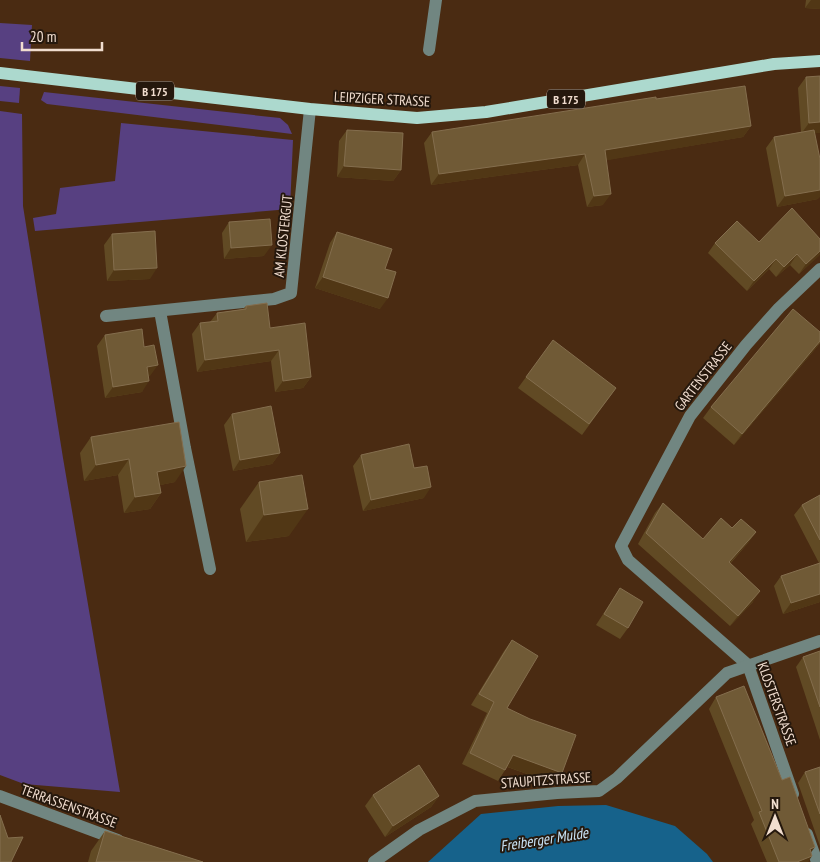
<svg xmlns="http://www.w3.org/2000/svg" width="820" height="862" viewBox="0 0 820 862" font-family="'PT Sans Narrow',sans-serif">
  <rect width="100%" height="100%" fill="#4a2b12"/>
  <g fill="#574081">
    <path d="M0,23l32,2 -2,36 -30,-3z"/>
    <path d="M0,86l20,2 -1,15 -19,-2z"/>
    <path d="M44,92l236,26 8,7 4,9 -245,-30 -6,-4z"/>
    <path d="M0,111l22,3 1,92 40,252 57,334 -96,-8 -24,-9z"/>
    <path d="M121,123l172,17 -3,69 -255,22 -2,-13 23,-4 4,-26 55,-7z"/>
  </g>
  <path fill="#16628b" d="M606,805l69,21 32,28 6,8h-285l53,-48 77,-8z"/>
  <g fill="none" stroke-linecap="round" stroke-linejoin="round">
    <g stroke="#718681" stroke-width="12">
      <path d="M429,50l7,-50"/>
      <path d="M160,311l25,137 25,121"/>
      <path d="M106,316l168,-17 17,-6 19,-184"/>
      <path d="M793,794l-45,-129 -120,-105 -7,-14 69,-130 56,-71 33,-37 41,-39"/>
      <path d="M0,796l118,44"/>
      <path d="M807,834l10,28"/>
      <path d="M374,862l45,-32 56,-29 82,-8 42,-2 18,-13 110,-105 93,-32"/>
    </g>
    <path stroke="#acd9ce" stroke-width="12" d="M0,73l310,36 107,9 69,-6 288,-48 46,-3"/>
  </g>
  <g fill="#614a24">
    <path d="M806,0h14v9l-15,-1z"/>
    <path d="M806,77l9,56 3,66 -41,8 -11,-59 8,-11 27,-5 -3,-44z"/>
    <path d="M656,99l95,27 -8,11 -137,23 -3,45 -16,2 -9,-42 -147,20 -7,-42 8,-11z"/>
    <path d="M347,130l54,40 -8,11 -56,-4 2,-36z"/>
    <path d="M229,222l35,34 -40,3 -2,-26z"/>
    <path d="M337,232l48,37 -5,40 -65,-21 15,-45z"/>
    <path d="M112,234l38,45 -43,2 -3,-36z"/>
    <path d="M820,239v15l-21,20 -9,-9 -14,12 -7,-8 -22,22 -39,-38 7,-10z"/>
    <path d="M246,306l24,22 41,49 -8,11 -28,4 -4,-31 -74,11 -5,-38 8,-11 10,-1 7,-9 26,-4z"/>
    <path d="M820,332v11l-3,4 -83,98 -31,-27 8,-11z"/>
    <path d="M105,335l39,12 6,29h-1l-7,16 -37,6 -8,-52z"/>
    <path d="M526,377l90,11 -34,47 -64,-47z"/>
    <path d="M232,414l48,39 -8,11 -39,7 -9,-46z"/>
    <path d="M91,437l84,45 -15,3 1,8 -11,16 -26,4 -6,-38 -34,6 -4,-28z"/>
    <path d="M361,455l53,13 10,30 -61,13 -10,-45z"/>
    <path d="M259,482l30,54 -43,6 -6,-33z"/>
    <path d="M820,495v107l-37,12 -9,-28 7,-10 38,-13 -25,-48 8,-10z"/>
    <path d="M663,503l40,36 29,-11 24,4 -8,11 -18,21 23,38 -23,24 -92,-82 17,-31z"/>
    <path d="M620,588l8,40 -8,11 -24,-14z"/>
    <path d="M512,640l-5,68 55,65 -7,11 -48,-17 -9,14 -36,-17 25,-51 -16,-8 33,-54z"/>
    <path d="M820,651v89l-24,-73 7,-10z"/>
    <path d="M716,697l95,156 -3,9h-41l-16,-38 3,-4 -45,-111z"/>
    <path d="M820,767v79l-22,-63 7,-11z"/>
    <path d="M373,795l66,1 -8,11 -46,30 -20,-31z"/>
    <path d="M105,831l98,31h-115l3,-11z"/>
  </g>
  <g fill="#513715">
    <path d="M811,0h9v9l-15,-1z"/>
    <path d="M820,122v11l-19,1 8,-11z"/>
    <path d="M751,126l-8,11 -146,25 8,-12z"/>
    <path d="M585,154l-7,11 -147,20 8,-11z"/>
    <path d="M344,166l57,4 -8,11 -56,-4z"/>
    <path d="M820,190v7l-2,2 -41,8 8,-11z"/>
    <path d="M611,194l-8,11 -16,2 7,-11z"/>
    <path d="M272,245l-8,11 -40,3 7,-11z"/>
    <path d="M820,251v3l-1,2 -20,18 7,-10z"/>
    <path d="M797,254l-7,11 -14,12 8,-10z"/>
    <path d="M776,259l-7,10 -22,22 7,-10z"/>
    <path d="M157,268l-7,11 -43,2 7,-11z"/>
    <path d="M323,277l65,21 -8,11 -65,-21z"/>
    <path d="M820,341l-3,6 -83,98 8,-11z"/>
    <path d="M279,350l-8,11 -74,11 8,-12z"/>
    <path d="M158,365l-8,11 -11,2 8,-11z"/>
    <path d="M311,377l-8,11 -28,4 8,-11z"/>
    <path d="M149,381l-7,11 -37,6 8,-11z"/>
    <path d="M280,453l-8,11 -39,7 7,-11z"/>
    <path d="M129,459l-11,16 -34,6 12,-16z"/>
    <path d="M186,466l-11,16 -29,6 11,-16z"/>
    <path d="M431,487l-7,11 -61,13 8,-11z"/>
    <path d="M161,493l-11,16 -26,4 11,-16z"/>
    <path d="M308,509l-19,27 -43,6 18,-27z"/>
    <path d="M756,532l-8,11 -27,30 8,-11z"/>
    <path d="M760,591l-7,11 -23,24 8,-10z"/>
    <path d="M820,594v8l-37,12 8,-11z"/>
    <path d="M513,755l49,18 -7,11 -50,-18z"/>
    <path d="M439,796l-8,11 -46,30 8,-11z"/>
    <path d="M815,847l-8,11 5,-2 -4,6h-11l13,-13z"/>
  </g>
  <g fill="#705a36" stroke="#846e4e">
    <path d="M820,76v46l-11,1 -3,-46z"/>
    <path d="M745,86l6,40 -146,24 6,44 -17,2 -9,-42 -146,20 -7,-42 224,-35v2z"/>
    <path d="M347,130l56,3 -2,37 -57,-4z"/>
    <path d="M814,130l6,29v31l-35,6 -11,-59z"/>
    <path d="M792,208l28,31v12l-14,13 -9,-10 -13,13 -8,-8 -22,22 -39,-38 22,-22 22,21z"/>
    <path d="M270,219l2,26 -41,3 -2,-26z"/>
    <path d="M155,231l2,37 -43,2 -2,-36z"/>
    <path d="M337,232l55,17 -7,20 11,3 -8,26 -65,-21z"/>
    <path d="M267,303l3,25 35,-5 6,54 -28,4 -4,-31 -74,10 -5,-37 18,-2 -1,-8 29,-4v-3z"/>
    <path d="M793,309l27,23v9l-78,93 -31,-27z"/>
    <path d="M142,329l2,18 10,-2 4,20 -11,2 2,14 -36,6 -8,-52z"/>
    <path d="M553,340l63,48 -27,36 -63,-47z"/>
    <path d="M271,406l9,47 -40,7 -8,-46z"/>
    <path d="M179,422l7,44 -29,6 4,21 -26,4 -6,-38 -33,6 -5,-28z"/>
    <path d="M409,444l5,24 13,-2 4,21 -60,13 -10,-45z"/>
    <path d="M302,475l6,34 -44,6 -5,-33z"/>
    <path d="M820,495v45l-18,-35z"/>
    <path d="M663,503l40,36 18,-21 11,10 9,-9 15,13 -27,30 31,29 -22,25 -92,-83z"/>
    <path d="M820,563v31l-29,9 -10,-27z"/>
    <path d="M620,588l23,14 -15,26 -24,-14z"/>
    <path d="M512,640l26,16 -31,52 23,11 46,16 -14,38 -49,-18 -8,15 -35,-17 24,-51 -15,-8z"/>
    <path d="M820,651v56l-17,-50z"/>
    <path d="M744,686l38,94 8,-3 25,70 -5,2 2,7 -15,6h-18l-20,-50 3,-1 -46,-114z"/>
    <path d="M419,765l20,31 -46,30 -20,-31z"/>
    <path d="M820,767v47l-15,-42z"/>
    <path d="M0,815l8,23 15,-1 -12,25h-11z"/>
    <path d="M105,831l98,31h-107z"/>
  </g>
  <g text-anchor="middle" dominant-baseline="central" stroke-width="4" stroke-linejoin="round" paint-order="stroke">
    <g fill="#25180d" stroke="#b4a295" stroke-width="1">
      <rect x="136" y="81.5" width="38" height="19" rx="4"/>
      <rect x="547" y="89.5" width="38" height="19" rx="4"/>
    </g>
    <g font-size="12" font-weight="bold" fill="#f1ddcf">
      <text x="155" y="91">B 175</text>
      <text x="566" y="99">B 175</text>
    </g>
    <g font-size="14" fill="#f1ddcf" stroke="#25180d">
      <text transform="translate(382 99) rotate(3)">LEIPZIGER STRASSE</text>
      <text transform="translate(283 236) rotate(-84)">AM KLOSTERGUT</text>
      <text transform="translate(703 376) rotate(-52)">GARTENSTRASSE</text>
      <text transform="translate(777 704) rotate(70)">KLOSTERSTRASSE</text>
      <text transform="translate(546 780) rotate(-4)">STAUPITZSTRASSE</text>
      <text transform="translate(69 806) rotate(20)">TERRASSENSTRASSE</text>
    </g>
    <g font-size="15" font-style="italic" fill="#cae5f8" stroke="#25180d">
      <text transform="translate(544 839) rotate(-9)">Freiberger Mulde</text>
    </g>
  </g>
  <g transform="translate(775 817)" stroke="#25180d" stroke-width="4" paint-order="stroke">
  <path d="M0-4L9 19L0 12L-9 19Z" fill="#f1ddcf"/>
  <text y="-8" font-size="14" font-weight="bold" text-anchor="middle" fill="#f1ddcf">N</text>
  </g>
  <path d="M22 42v8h80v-8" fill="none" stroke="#f1ddcf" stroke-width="2.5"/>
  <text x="30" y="42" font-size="15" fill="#f1ddcf" stroke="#25180d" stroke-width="4" paint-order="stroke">20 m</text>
</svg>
